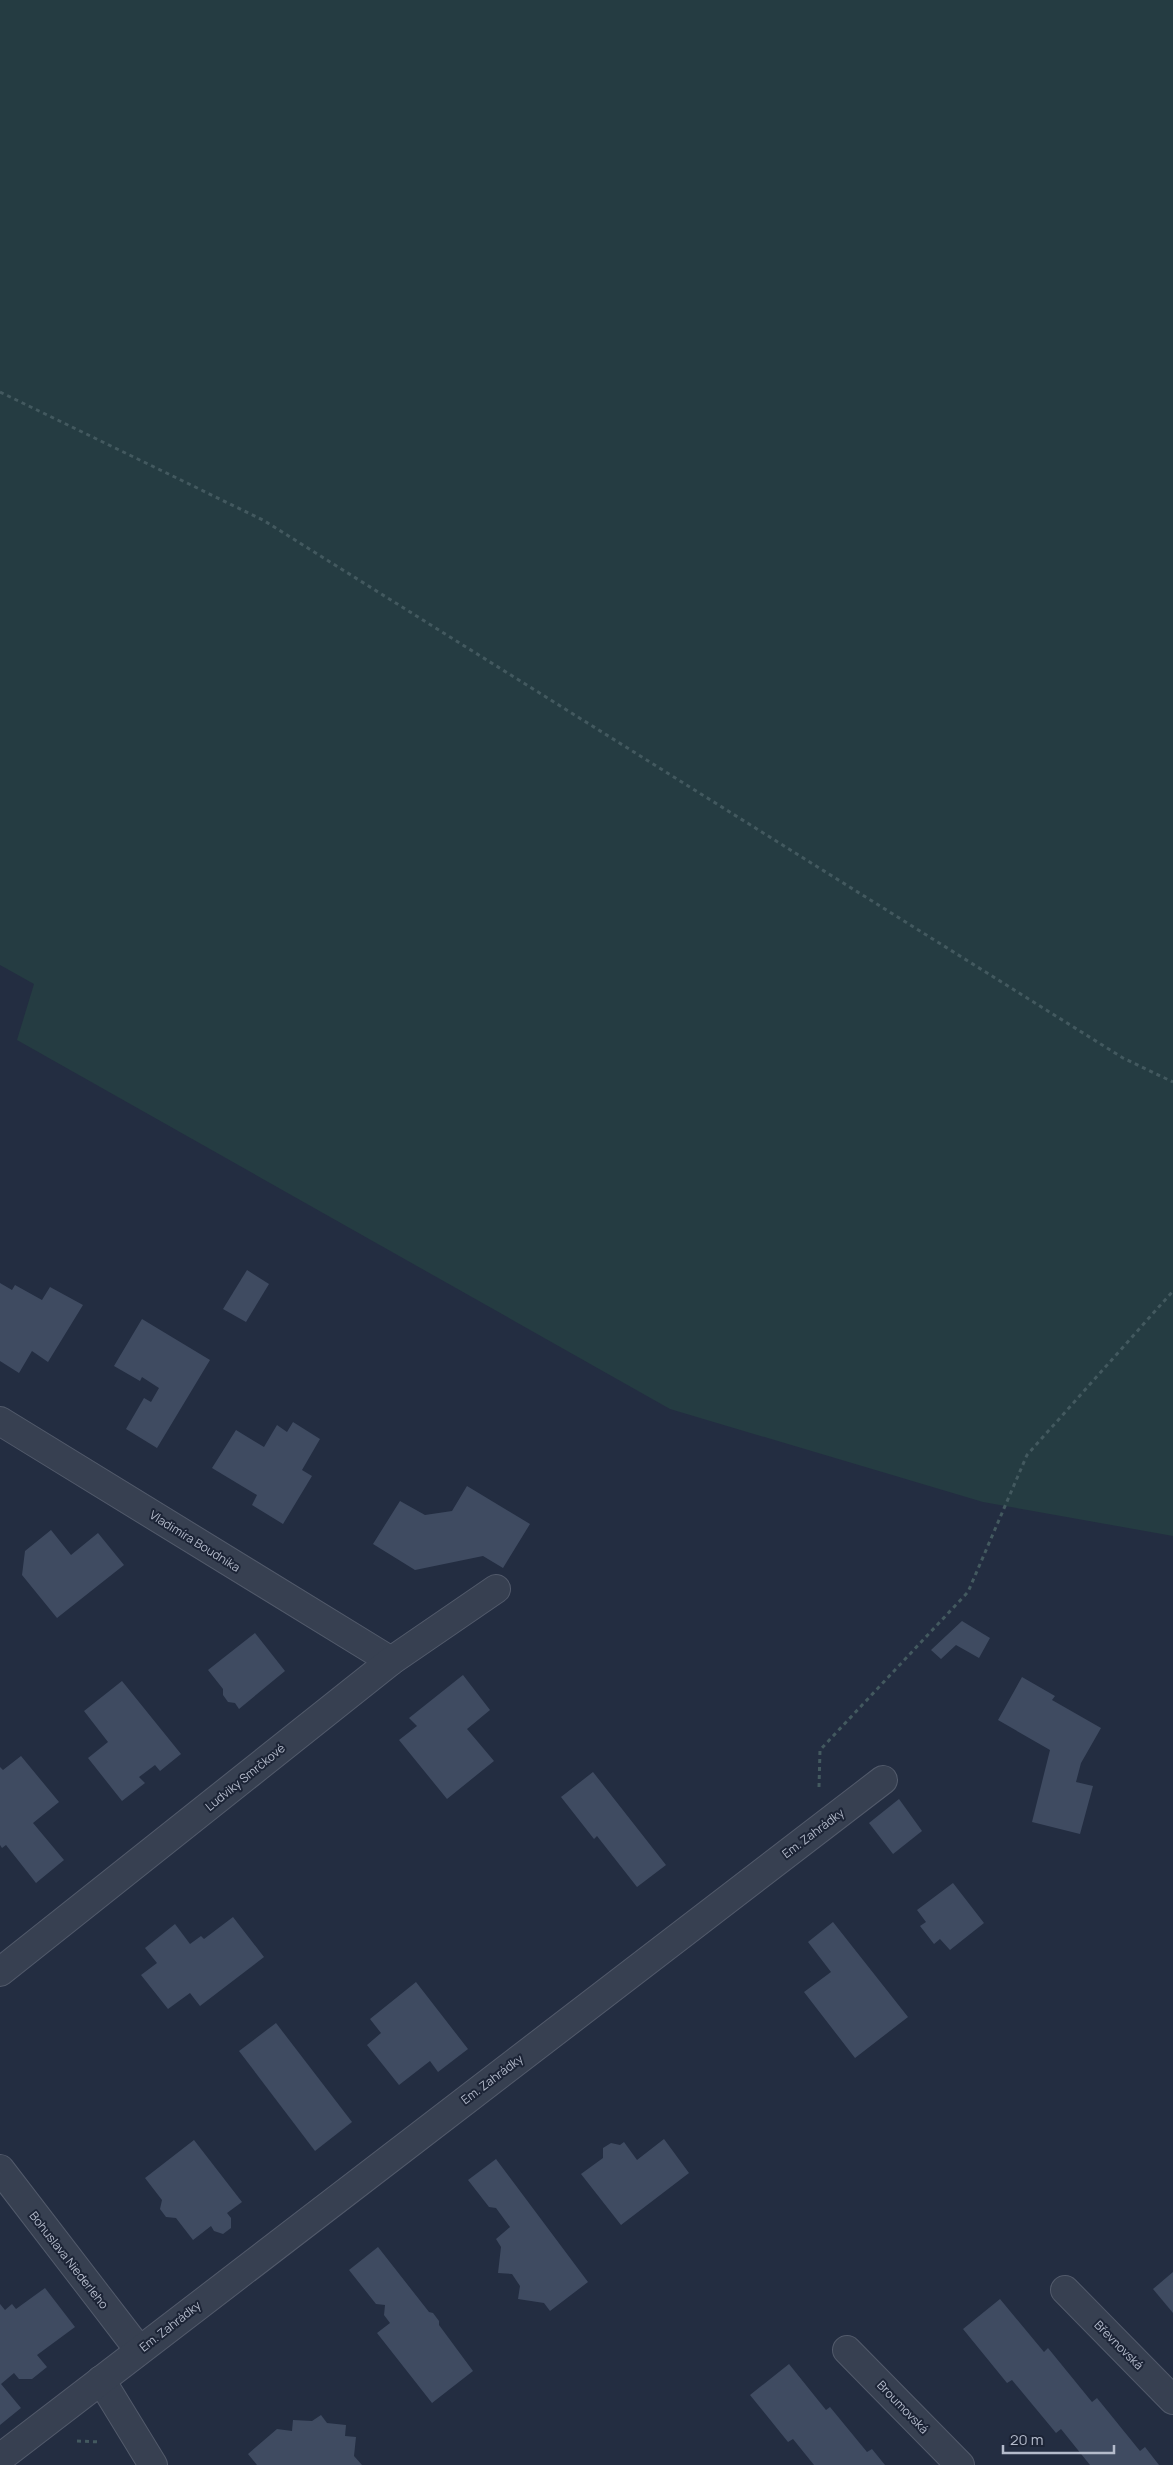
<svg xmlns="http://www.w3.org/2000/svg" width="1173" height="2465" viewBox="0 0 1173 2465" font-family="Manrope,sans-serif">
  <rect width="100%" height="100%" fill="#232d41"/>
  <path fill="#253c42" d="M0,0h1173v1536l-190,-34 -313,-93 -653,-369 17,-56 -34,-19z"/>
  <g fill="#3f4b61">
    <path d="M247,1270l22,14 -23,38 -23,-13z"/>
    <path d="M0,1283l12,7 3,-5 27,15 8,-13 33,18 -35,57 -16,-11 -13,22 -19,-12z"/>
    <path d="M142,1319l68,41 -53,88 -31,-19 18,-31 7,4 8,-14 -17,-11 -2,4 -26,-15z"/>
    <path d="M293,1422l27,17 -18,31 10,6 -29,48 -31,-19 5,-10 -45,-27 24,-38 28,17 13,-22 10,7z"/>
    <path d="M467,1486l63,38 -27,44 -20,-12 -68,14 -42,-26 27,-43 25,14 27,-4z"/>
    <path d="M51,1530l20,25 27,-22 26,32 -67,53 -35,-43 3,-24z"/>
    <path d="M962,1621l28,17 -11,20 -23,-13 -15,14 -10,-9z"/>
    <path d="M255,1633l30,38 -46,38 -4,-6 -7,-1 -5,-7v-6l-15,-19z"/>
    <path d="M463,1675l27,35 -23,19 27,32 -47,38 -48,-59 18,-14 -8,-8z"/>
    <path d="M1022,1677l33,19 -3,4 49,28 -20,35 -5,19 17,4 -13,48 -48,-12 18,-72 -52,-30z"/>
    <path d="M122,1681l59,73 -21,17 -5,-6 -16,12 6,6 -23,18 -34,-43 20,-16 -24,-31z"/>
    <path d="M21,1756l38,46 -26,21 31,37 -28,23 -30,-38 -4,3 -2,-3v-78l3,3z"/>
    <path d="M593,1772l73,93 -29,22 -40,-51 -3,3 -33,-42z"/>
    <path d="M899,1799l23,32 -29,23 -24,-31z"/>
    <path d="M953,1883l31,40 -34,27 -10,-11 -6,5 -14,-18 6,-4 -9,-12z"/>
    <path d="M233,1917l31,40 -64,49 -10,-13 -22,16 -27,-34 16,-12 -12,-15 30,-24 15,20 11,-8 3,3z"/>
    <path d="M833,1922l75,95 -53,41 -51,-66 27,-20 -23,-30z"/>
    <path d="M416,1982l52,67 -30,23 -8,-11 -31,24 -32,-40 14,-12 -11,-14z"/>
    <path d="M276,2023l76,99 -37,29 -76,-100z"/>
    <path d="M664,2139l25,34 -68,52 -40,-51 22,-16v-10l8,-5 9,2 4,-3 13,18z"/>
    <path d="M194,2140l48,62 -15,11 4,5v10l-8,6 -9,-3 -3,-5 -18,14 -17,-22 -10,-1 -6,-8 2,-9 -17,-22z"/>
    <path d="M496,2159l92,123 -38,29 -6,-8 -26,-4 2,-13 -8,-12 -14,-1 3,-26 -5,-8 14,-12 -14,-19 -7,-1 -21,-27z"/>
    <path d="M378,2247l51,65 4,1 6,8v4l34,46 -41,32 -55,-70 13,-10 -6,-8 1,-10 -9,-1 -27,-34z"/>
    <path d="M1173,2272v41l-20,-24z"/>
    <path d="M45,2288l30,39 -38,28 10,12 -15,12h-13l-5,-6 -13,11 20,24 -21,17v-121l5,6 7,-6 4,5z"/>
    <path d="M1000,2299l44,53 4,-4 44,54 5,-4 43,53 5,-4 14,18h-69l-29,-36 -5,4 -44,-53 -5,3 -44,-54z"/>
    <path d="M789,2364l37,46 4,-3 37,45 5,-3 13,16h-71l-21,-26 -5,3 -38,-47z"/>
    <path d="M321,2415l6,8 19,2 -1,11 11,1 -2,19 8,9h-105l-9,-11 29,-25 15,2 1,-11 19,1z"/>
  </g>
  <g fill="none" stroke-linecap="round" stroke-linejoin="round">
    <defs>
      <g id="minor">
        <path d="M0,1421l391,240"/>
        <path d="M0,1972l391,-311 105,-72"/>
        <path d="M0,2169l139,181"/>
        <path d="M1065,2290l108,110"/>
        <path d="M847,2350l113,115"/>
        <path d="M101,2380l52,85"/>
        <path d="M0,2458l883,-678"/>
      </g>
    </defs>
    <use href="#minor" stroke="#525a6b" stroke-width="30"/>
    <g stroke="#43595f" stroke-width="3" stroke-dasharray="4 4" stroke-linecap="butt">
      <path d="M0,392l263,128 860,538 50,24"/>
      <path d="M819,1787l1,-37 148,-158 59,-137 146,-164"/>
      <path d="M77,2441l24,1"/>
    </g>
    <use href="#minor" stroke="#374051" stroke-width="28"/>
  </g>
  <g text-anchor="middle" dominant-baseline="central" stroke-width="4" stroke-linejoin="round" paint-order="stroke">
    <g font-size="12" fill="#b4bbcb" stroke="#1c2436">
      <text transform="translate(195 1541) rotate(32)">Vladimíra Boudníka</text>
      <text transform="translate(245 1777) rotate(-39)">Ludviky Smrčkové</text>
      <text transform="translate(813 1833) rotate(-37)">Em. Zahrádky</text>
      <text transform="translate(492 2079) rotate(-37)">Em. Zahrádky</text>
      <text transform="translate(69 2260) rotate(52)">Bohuslava Niederleho</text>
      <text transform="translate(170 2326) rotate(-38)">Em. Zahrádky</text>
      <text transform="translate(1119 2345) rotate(45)">Břevnovská</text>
      <text transform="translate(903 2407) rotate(46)">Broumovská</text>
    </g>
  </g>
  <path d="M1003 2445v8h111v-8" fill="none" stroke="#b4bbcb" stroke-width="2.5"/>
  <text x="1010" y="2445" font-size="15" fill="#b4bbcb" stroke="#1c2436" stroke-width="4" paint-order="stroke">20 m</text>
</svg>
